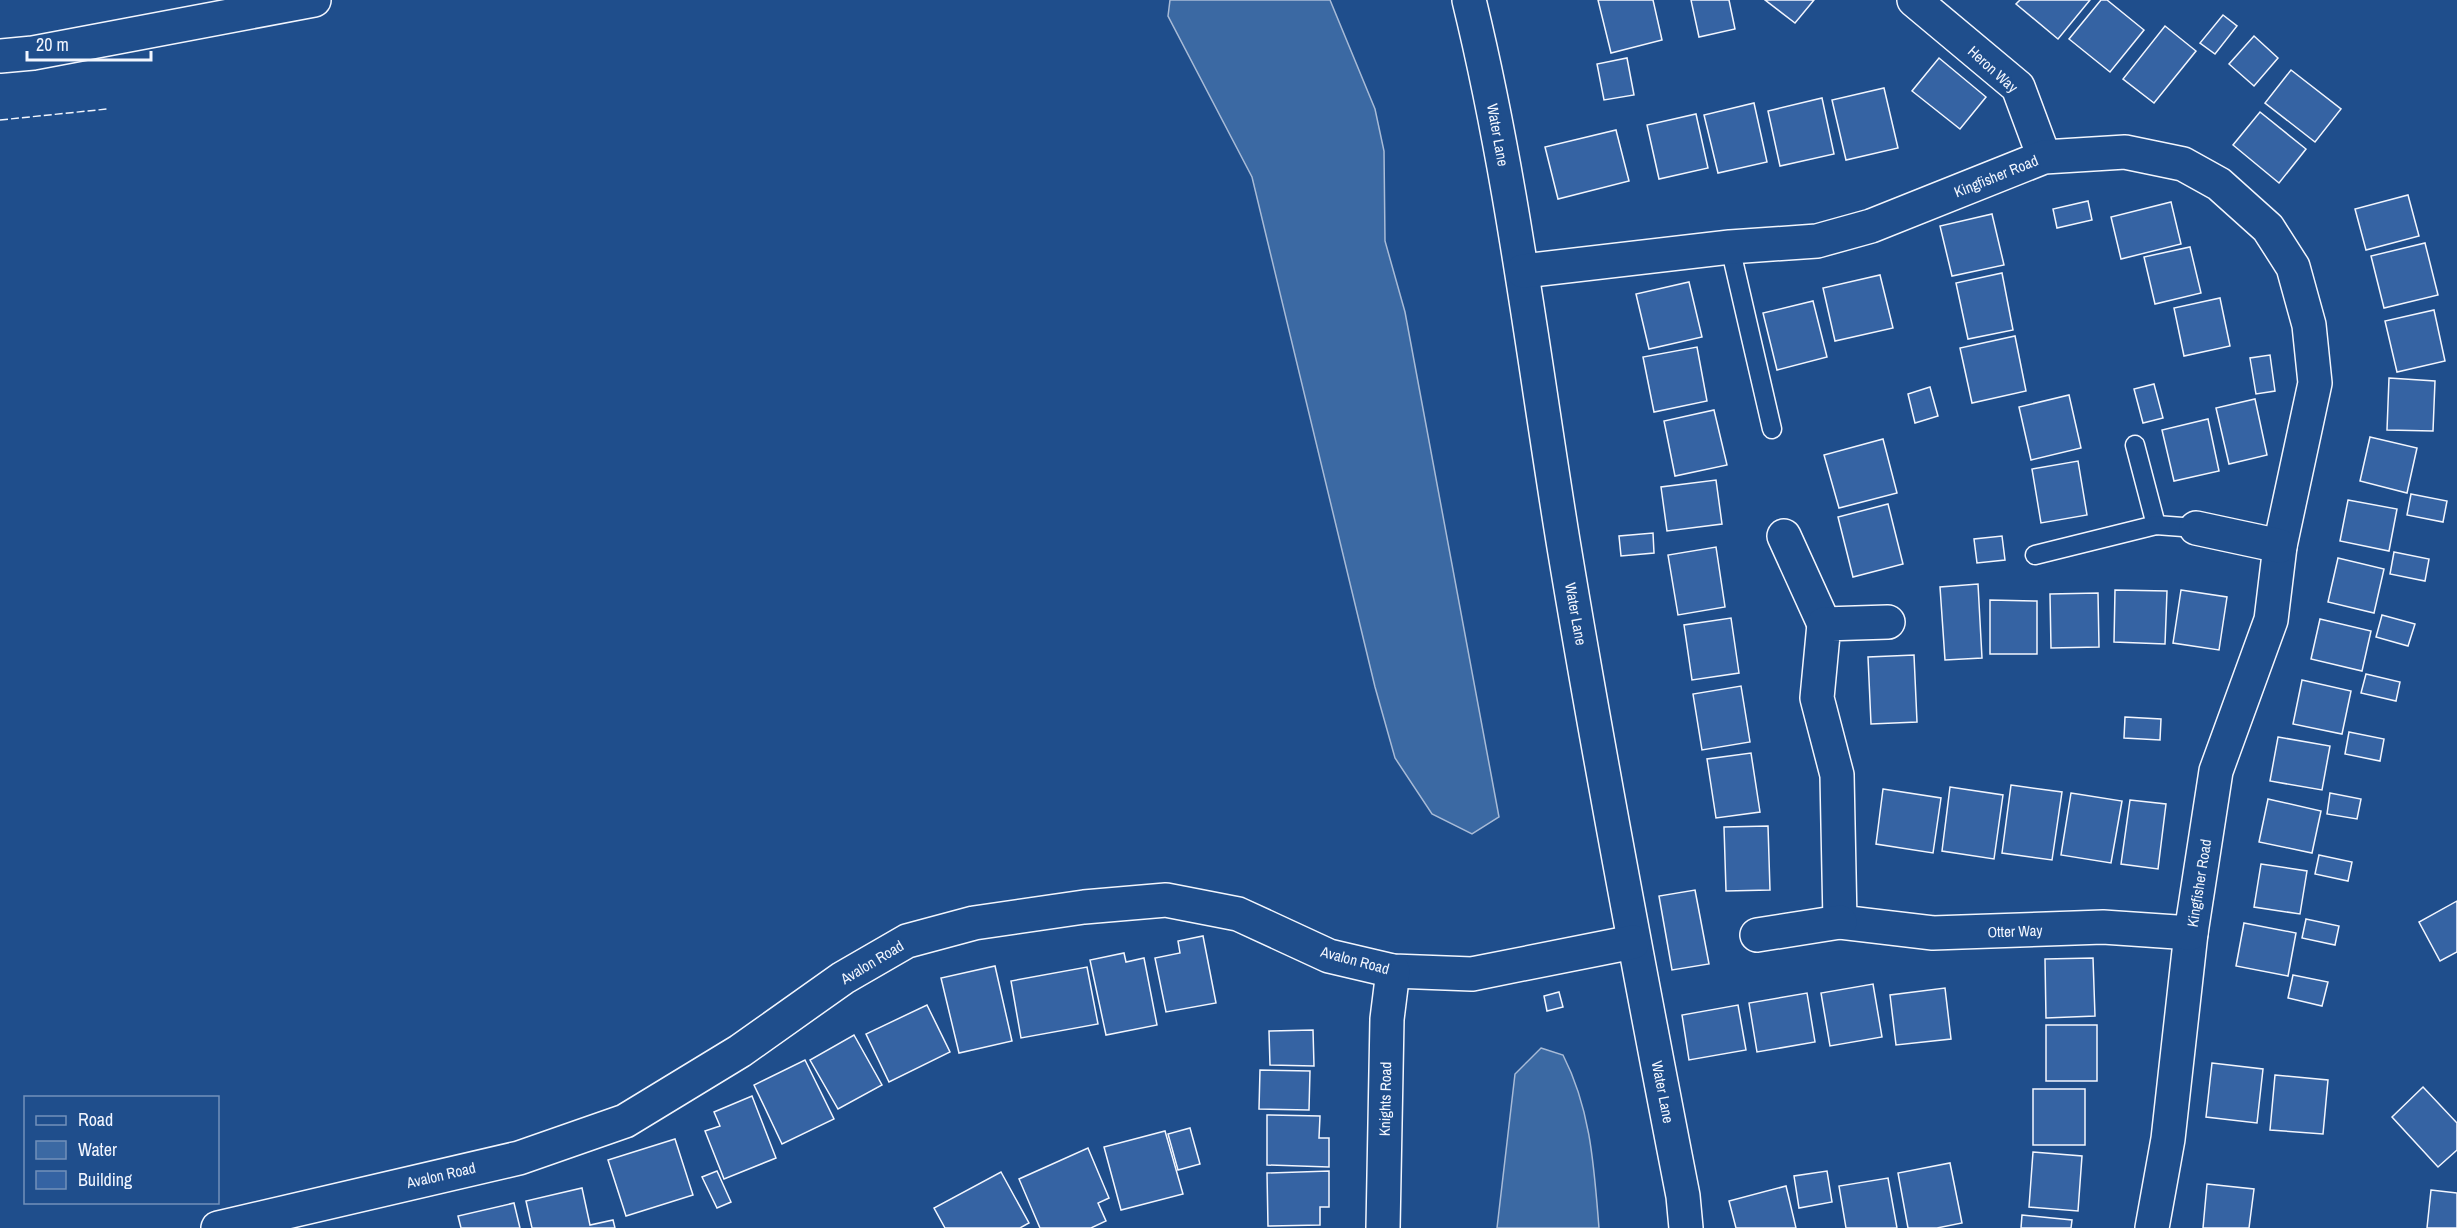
<svg xmlns="http://www.w3.org/2000/svg" width="2457" height="1228" viewBox="0 0 2457 1228" font-family="'Archivo Narrow',sans-serif">
  <rect width="100%" height="100%" fill="#1f4e8c"/>
  <g fill="#3b69a3" stroke="#a8bbd7" stroke-width="1.5">
    <path d="M1170,0h160l45,109 9,42 1,90 20,71 94,505 -27,17 -40,-20 -37,-56 -20,-71 -123,-510 -84,-161z"/>
    <path d="M1541,1048l22,7c28,55 31,112 36,173h-102l18,-154z"/>
  </g>
  <g fill="#3563a3" stroke="#f2f6ff" stroke-width="1.5">
    <path d="M1598,0h55l9,40 -51,13z"/>
    <path d="M1691,0h38l6,29 -36,8z"/>
    <path d="M1765,0h49l-19,23z"/>
    <path d="M2020,0h70l-32,39 -42,-35z"/>
    <path d="M2101,0h6l37,30 -34,42 -41,-33z"/>
    <path d="M2223,15l14,11 -22,28 -15,-11z"/>
    <path d="M2165,26l31,25 -42,52 -31,-24z"/>
    <path d="M2254,36l24,22 -24,28 -25,-22z"/>
    <path d="M1627,58l7,37 -30,5 -7,-36z"/>
    <path d="M1939,58l47,39 -26,32 -48,-38z"/>
    <path d="M2291,70l50,39 -26,33 -50,-39z"/>
    <path d="M1884,88l14,60 -52,12 -14,-60z"/>
    <path d="M1822,98l12,56 -54,12 -12,-55z"/>
    <path d="M1754,103l13,59 -49,11 -14,-58z"/>
    <path d="M2260,112l46,37 -27,34 -46,-38z"/>
    <path d="M1696,114l12,54 -49,11 -12,-54z"/>
    <path d="M1616,130l13,51 -71,18 -13,-52z"/>
    <path d="M2408,195l11,41 -53,14 -11,-41z"/>
    <path d="M2088,201l4,19 -35,8 -4,-19z"/>
    <path d="M2171,202l10,42 -60,15 -10,-42z"/>
    <path d="M1992,214l12,51 -52,11 -12,-50z"/>
    <path d="M2425,243l13,52 -54,13 -13,-52z"/>
    <path d="M2190,247l11,46 -46,11 -11,-47z"/>
    <path d="M2002,273l11,57 -45,9 -12,-56z"/>
    <path d="M1880,275l13,53 -58,13 -12,-53z"/>
    <path d="M1689,282l13,55 -53,12 -13,-55z"/>
    <path d="M2220,298l10,48 -46,10 -10,-48z"/>
    <path d="M1813,301l14,56 -50,13 -14,-57z"/>
    <path d="M2434,310l11,51 -48,11 -12,-51z"/>
    <path d="M2015,336l11,55 -54,12 -12,-55z"/>
    <path d="M1697,347l10,54 -53,11 -11,-55z"/>
    <path d="M2270,355l5,36 -19,3 -6,-36z"/>
    <path d="M2389,378l46,3 -2,50 -46,-1z"/>
    <path d="M2154,384l9,34 -20,5 -9,-34z"/>
    <path d="M1930,387l8,29 -23,7 -7,-29z"/>
    <path d="M2069,395l12,53 -50,12 -12,-53z"/>
    <path d="M2255,399l12,56 -38,9 -13,-56z"/>
    <path d="M1714,410l13,55 -52,11 -11,-55z"/>
    <path d="M2208,419l11,52 -45,10 -12,-51z"/>
    <path d="M2370,437l47,11 -10,45 -47,-12z"/>
    <path d="M1883,439l14,54 -58,15 -15,-53z"/>
    <path d="M2078,461l9,54 -46,8 -9,-54z"/>
    <path d="M1716,480l6,44 -55,7 -6,-44z"/>
    <path d="M2411,494l36,7 -4,21 -36,-7z"/>
    <path d="M2348,500l49,9 -8,42 -49,-10z"/>
    <path d="M1888,504l15,60 -50,13 -15,-60z"/>
    <path d="M1653,533l1,20 -33,3 -2,-20z"/>
    <path d="M2002,536l3,24 -28,3 -3,-24z"/>
    <path d="M1716,547l9,60 -47,8 -10,-60z"/>
    <path d="M2394,552l35,7 -4,22 -35,-7z"/>
    <path d="M2338,558l46,11 -10,44 -46,-11z"/>
    <path d="M1978,584l4,74 -37,2 -5,-73z"/>
    <path d="M2115,590l52,1 -2,53 -51,-2z"/>
    <path d="M2181,590l46,7 -8,53 -46,-7z"/>
    <path d="M2098,593l1,54 -48,1 -1,-54z"/>
    <path d="M1990,600l47,1v53h-47z"/>
    <path d="M2382,615l33,9 -7,22 -32,-9z"/>
    <path d="M1731,618l8,55 -47,7 -8,-55z"/>
    <path d="M2320,619l51,12 -9,40 -51,-12z"/>
    <path d="M1914,655l3,67 -46,2 -3,-67z"/>
    <path d="M2366,674l34,8 -4,19 -35,-8z"/>
    <path d="M2302,680l49,11 -9,43 -49,-10z"/>
    <path d="M1741,686l9,56 -48,8 -9,-56z"/>
    <path d="M2125,717l36,2 -1,21 -36,-2z"/>
    <path d="M2349,732l35,7 -4,22 -35,-7z"/>
    <path d="M2278,737l52,9 -8,44 -52,-9z"/>
    <path d="M1751,753l9,59 -44,6 -9,-59z"/>
    <path d="M2011,785l51,7 -10,68 -50,-7z"/>
    <path d="M1950,787l53,8 -9,64 -52,-8z"/>
    <path d="M1883,789l58,9 -8,55 -57,-9z"/>
    <path d="M2071,793l51,8 -11,62 -50,-8z"/>
    <path d="M2330,793l31,6 -4,20 -30,-5z"/>
    <path d="M2268,799l53,12 -9,42 -53,-11z"/>
    <path d="M2130,800l36,4 -8,65 -37,-5z"/>
    <path d="M1768,826l2,64 -44,1 -2,-64z"/>
    <path d="M2319,855l33,7 -4,19 -33,-7z"/>
    <path d="M2261,864l46,7 -7,43 -46,-7z"/>
    <path d="M1695,890l14,74 -37,6 -13,-74z"/>
    <path d="M2457,901v51l-17,9 -21,-39z"/>
    <path d="M2306,919l33,7 -4,19 -33,-7z"/>
    <path d="M2244,923l52,10 -8,43 -52,-10z"/>
    <path d="M1203,936l13,67 -50,9 -11,-54 25,-5 -2,-12z"/>
    <path d="M1124,953l2,9 18,-4 13,67 -51,10 -16,-75z"/>
    <path d="M2093,958l2,58 -49,2 -1,-59z"/>
    <path d="M995,966l17,75 -53,12 -18,-75z"/>
    <path d="M1087,967l11,57 -77,14 -10,-57z"/>
    <path d="M2293,975l35,7 -6,24 -34,-8z"/>
    <path d="M1873,984l9,53 -52,9 -9,-53z"/>
    <path d="M1945,988l6,51 -55,6 -6,-50z"/>
    <path d="M1559,992l4,15 -16,4 -3,-15z"/>
    <path d="M1807,993l8,49 -58,10 -8,-49z"/>
    <path d="M927,1005l23,47 -61,30 -23,-48z"/>
    <path d="M1738,1005l8,45 -57,10 -7,-45z"/>
    <rect x="2046" y="1025" width="51" height="56"/>
    <path d="M1313,1030l1,36 -44,-1 -1,-34z"/>
    <path d="M854,1035l28,50 -44,24 -28,-49z"/>
    <path d="M805,1060l29,59 -52,25 -28,-59z"/>
    <path d="M2212,1063l51,6 -6,54 -51,-6z"/>
    <path d="M1260,1070l50,1 -1,39 -50,-1z"/>
    <path d="M2275,1075l53,5 -5,54 -53,-4z"/>
    <path d="M2423,1087l34,36v27l-19,17 -46,-50z"/>
    <rect x="2033" y="1089" width="52" height="56"/>
    <path d="M752,1096l24,62 -52,21 -19,-48 15,-5 -6,-14z"/>
    <path d="M1267,1115l53,1 -1,22h10v29l-62,-2z"/>
    <path d="M1190,1128l10,36 -22,6 -10,-36z"/>
    <path d="M1165,1131l18,63 -62,16 -17,-63z"/>
    <path d="M675,1139l18,56 -67,21 -18,-56z"/>
    <path d="M1088,1148l21,50 -11,5 8,18 -15,7h-51l-21,-49z"/>
    <path d="M2033,1152l49,4 -4,55 -49,-4z"/>
    <path d="M1950,1163l12,60 -25,5h-29l-10,-55z"/>
    <path d="M717,1171l14,31 -14,6 -15,-31z"/>
    <path d="M1329,1171v36h-9v18l-52,1 -1,-53z"/>
    <path d="M1827,1171l5,31 -33,6 -5,-32z"/>
    <path d="M1001,1172l28,51 -9,5h-75l-11,-20z"/>
    <path d="M1888,1178l9,50h-51l-7,-42z"/>
    <path d="M2207,1184l47,5 -5,39h-46z"/>
    <path d="M1786,1186l10,42h-60l-7,-27z"/>
    <path d="M582,1188l8,37 23,-5 2,8h-83l-6,-27z"/>
    <path d="M2431,1190l26,3v35h-30z"/>
    <path d="M514,1203l6,25h-59l-3,-12z"/>
    <path d="M2022,1215l50,5 -1,8h-50z"/>
  </g>
  <g fill="none" stroke-linecap="round" stroke-linejoin="round">
    <defs>
      <g id="service">
        <path d="M1730,247l42,182"/>
        <path d="M2135,445l21,80"/>
        <path d="M2035,555l121,-30 40,3"/>
      </g>
      <g id="minor">
        <path d="M1469,0c44,180 65,364 95,547 36,217 77,433 119,649l3,32"/>
        <path d="M1914,0l104,87 26,70"/>
        <path d="M1523,271l207,-24 87,-6 54,-15 173,-69 81,-5 58,12 36,20 49,44 25,39 16,58 6,58 -35,163 -9,74 -55,151 -25,162 -23,206 -16,89"/>
        <path d="M2196,528l84,18"/>
        <path d="M1784,536l40,88"/>
        <path d="M1888,622l-64,2 -7,74 20,77 3,147 93,11 170,-6 88,6"/>
        <path d="M1757,935l83,-13"/>
        <path d="M218,1228l301,-70 106,-37 115,-70 103,-73 64,-37 67,-18 110,-16 82,-7 72,14 91,42 64,15 79,3 161,-32"/>
        <path d="M1383,1228l4,-209 6,-48"/>
      </g>
      <path id="trunk" d="M0,56l33,-3 281,-53"/>
    </defs>
    <use href="#service" stroke="#f2f6ff" stroke-width="21"/>
    <use href="#minor" stroke="#f2f6ff" stroke-width="36"/>
    <use href="#trunk" stroke="#f2f6ff" stroke-width="36"/>
    <use href="#service" stroke="#1f4e8c" stroke-width="18"/>
    <use href="#minor" stroke="#1f4e8c" stroke-width="33"/>
    <use href="#trunk" stroke="#1f4e8c" stroke-width="33"/>
    <path stroke="#f2f6ff" stroke-width="1.5" stroke-dasharray="8 3" stroke-linecap="butt" d="M0,120l107,-11"/>
  </g>
  <g text-anchor="middle" dominant-baseline="central" stroke-width="4.5" stroke-linejoin="round" paint-order="stroke">
    <g font-size="15" fill="#f2f6ff" stroke="#1f4e8c">
      <text transform="translate(1993 69) rotate(42)">Heron Way</text>
      <text transform="translate(1498 135) rotate(80)">Water Lane</text>
      <text transform="translate(1996 176) rotate(-22)">Kingfisher Road</text>
      <text transform="translate(1576 614) rotate(80)">Water Lane</text>
      <text transform="translate(2199 883) rotate(-81)">Kingfisher Road</text>
      <text transform="translate(2015 931) rotate(-2)">Otter Way</text>
      <text transform="translate(1355 960) rotate(15)">Avalon Road</text>
      <text transform="translate(872 962) rotate(-31)">Avalon Road</text>
      <text transform="translate(1663 1092) rotate(79)">Water Lane</text>
      <text transform="translate(1385 1099) rotate(-89)">Knights Road</text>
      <text transform="translate(441 1175) rotate(-13)">Avalon Road</text>
    </g>
  </g>
  <rect x="24" y="1096" width="195" height="108" fill="#1f4e8c" stroke="#7391ba" stroke-width="1.5"/>
  <rect x="36" y="1116" width="30" height="9" fill="#1f4e8c" stroke="#7391ba" stroke-width="1.5"/>
  <text x="78" y="1126" font-size="18" fill="#f2f6ff">Road</text>
  <rect x="36" y="1141" width="30" height="18" fill="#3b69a3" stroke="#7391ba" stroke-width="1.5"/>
  <text x="78" y="1156" font-size="18" fill="#f2f6ff">Water</text>
  <rect x="36" y="1171" width="30" height="18" fill="#3563a3" stroke="#7391ba" stroke-width="1.5"/>
  <text x="78" y="1186" font-size="18" fill="#f2f6ff">Building</text>
  <path d="M27 51v9h124v-9" fill="none" stroke="#f2f6ff" stroke-width="3"/>
  <text x="36" y="51" font-size="18" fill="#f2f6ff" stroke="#1f4e8c" stroke-width="4.5" paint-order="stroke">20 m</text>
</svg>
